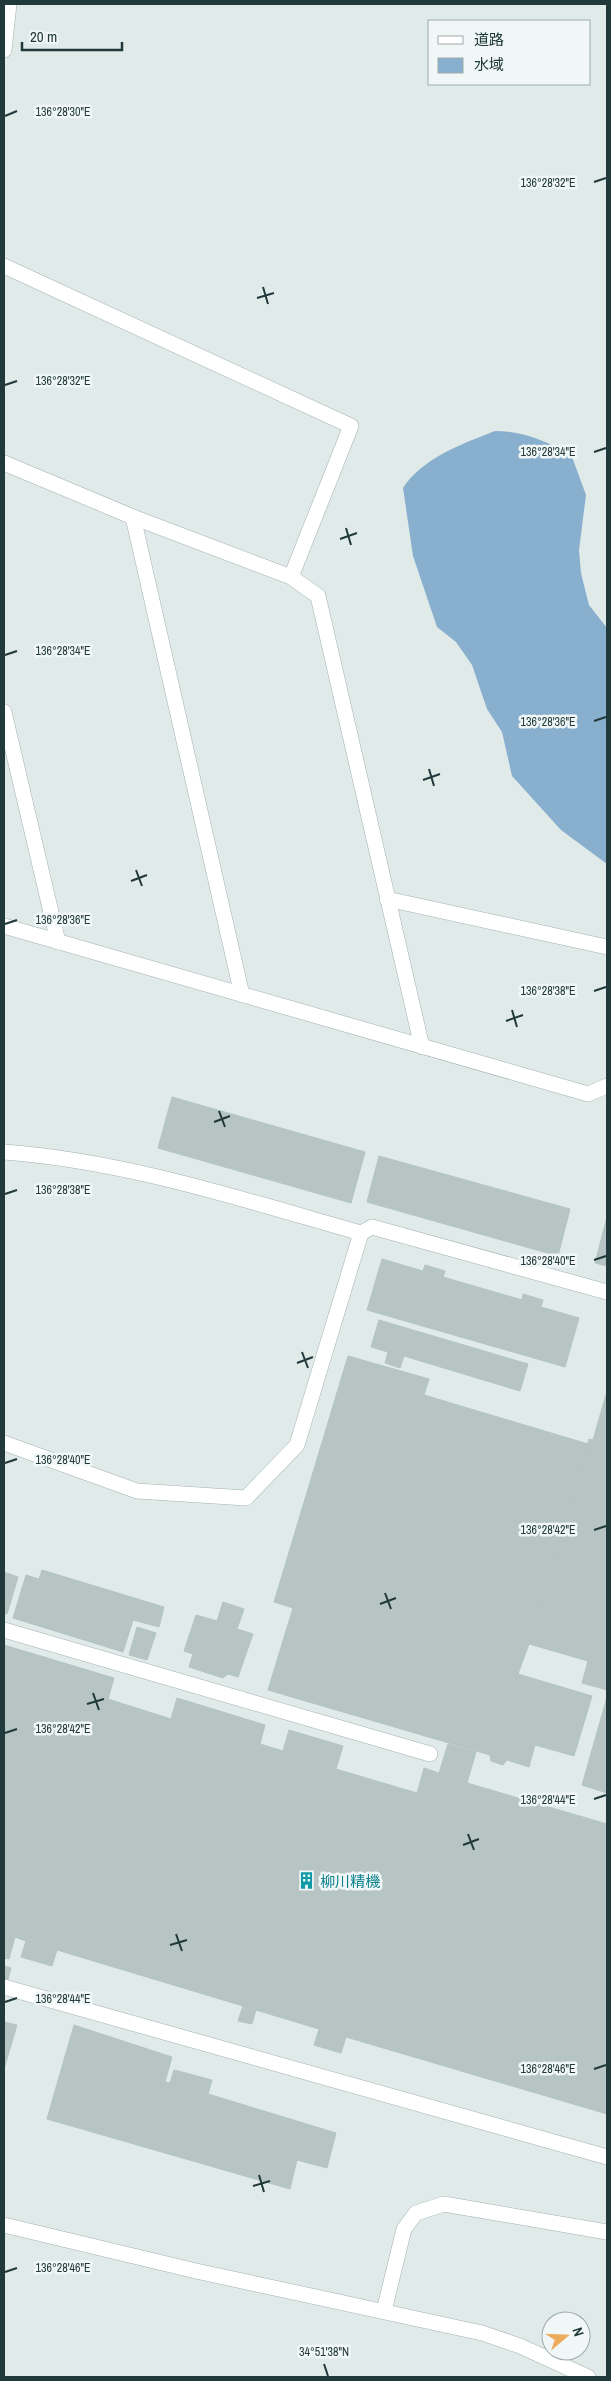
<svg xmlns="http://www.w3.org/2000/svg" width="611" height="2381" viewBox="0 0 611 2381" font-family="'Archivo Narrow','Noto Sans JP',sans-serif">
  <rect width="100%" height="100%" fill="#e0eae9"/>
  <path fill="#89afce" d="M495,431c30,0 49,10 76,23l15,41 -7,55 2,23 8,32 18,23v236l-46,-34 -49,-54 -10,-44 -15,-23 -15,-44 -16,-23 -19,-15 -24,-71 -10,-68c19,-30 61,-45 92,-57z"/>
  <g fill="#b6c5c3" stroke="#b3c4c2">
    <path d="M172,1097l193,55 -14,51 -193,-55z"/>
    <path d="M379,1156l191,53 -12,47 -191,-54z"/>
    <path d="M607,1217v49l-12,-3z"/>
    <path d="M382,1259l41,12 2,-6 20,6 -2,6 79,23 1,-6 20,6 -2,7 38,11 -14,49 -198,-57z"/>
    <path d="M379,1320l149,44 -8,27 -116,-35 -4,12 -15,-5 3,-11 -17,-5z"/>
    <path d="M348,1356l81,23 -5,16 164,49 -59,200 -11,30 74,22 -18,60 -39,-11 -6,22 -22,-7 -4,5 -12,-4 -1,-6 -222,-65 25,-82 -19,-6z"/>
    <path d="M607,1391v299l-25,-7 6,-22 -59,-17 60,-205 4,1z"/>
    <path d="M42,1570l122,37 -5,20 -26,-7 -10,32 -110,-34 13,-43 13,4z"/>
    <path d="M4,1572l14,5 -11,37 -3,-1z"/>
    <path d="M223,1602l21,7 -7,20 16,5 -15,43 -10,-3 -5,4 -34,-11 4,-13 -9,-3 12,-36 21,6z"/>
    <path d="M137,1627l19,6 -9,27 -18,-5z"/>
    <path d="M4,1645l110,33 -6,21 63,20 6,-21 88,27 -5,19 23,7 6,-21 54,16 -7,23 81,24 7,-25 15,5 9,-29 28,8 -9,31 140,41v290l-261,-77 -5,16 -27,-8 5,-16 -63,-19 -4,14 -14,-3 5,-15 -186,-56 -5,16 -31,-9 5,-16 -11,-4 -6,22 -5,-1z"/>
    <path d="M607,1697v96l-25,-8z"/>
    <path d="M4,1966l7,2 -7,26z"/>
    <path d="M4,2022l13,3 -13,44z"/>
    <path d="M74,2025l98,32 -7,25 5,1 4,-13 38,10 -4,14 128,39 -9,35 -30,-8 -7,29 -243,-70z"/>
  </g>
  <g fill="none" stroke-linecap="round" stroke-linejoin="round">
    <defs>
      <g id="minor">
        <path d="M4,50l5,-46"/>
        <path d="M4,266l347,160 -60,151"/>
        <path d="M4,463l129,54 158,60 27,19 104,451"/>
        <path d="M133,517l109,478"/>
        <path d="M4,712l54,230"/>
        <path d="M387,899l220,48"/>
        <path d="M4,926l584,168 19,-8"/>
        <path d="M4,1152c122,9 240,48 357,81l11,-6 235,65"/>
        <path d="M4,1443l133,48 109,7 51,-53 64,-212"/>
        <path d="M4,1630l426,124"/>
        <path d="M4,1987l603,170"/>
        <path d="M4,2225l192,46 286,62 38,13 68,31"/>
        <path d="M384,2311l20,-82 12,-16 28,-9 163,28"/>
      </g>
    </defs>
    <use href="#minor" stroke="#a3b1b1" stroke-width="16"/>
    <use href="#minor" stroke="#fff" stroke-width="15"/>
  </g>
  <path fill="none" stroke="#21393a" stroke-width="2" d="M5,116l12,-5M594,182l12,-4M263,287l5,17M257,298l17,-5M5,385l12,-4M594,452l12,-4M346,528l5,17M340,539l17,-6M5,655l12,-4M594,721l12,-4M429,769l5,17M423,780l17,-6M136,870l6,16M131,881l16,-6M5,924l12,-4M594,991l12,-4M512,1010l5,17M506,1021l17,-6M219,1111l6,16M214,1122l16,-6M5,1194l12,-4M594,1260l12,-4M302,1352l6,16M297,1363l16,-6M5,1463l12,-4M594,1530l12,-4M385,1593l6,16M380,1604l16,-6M93,1693l6,17M87,1704l17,-5M5,1733l12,-4M594,1799l12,-4M468,1834l6,16M463,1845l16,-6M176,1934l6,17M170,1945l17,-5M5,2002l12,-4M594,2069l12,-4M259,2175l5,17M253,2186l17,-5M5,2272l12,-4M324,2364l4,12"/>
  <defs>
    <symbol id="building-bare" viewBox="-9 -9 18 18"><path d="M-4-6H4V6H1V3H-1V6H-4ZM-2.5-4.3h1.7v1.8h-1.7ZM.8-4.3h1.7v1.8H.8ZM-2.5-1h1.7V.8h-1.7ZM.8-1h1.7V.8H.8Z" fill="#0f9aa8" stroke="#f0f7f6" stroke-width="2.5" paint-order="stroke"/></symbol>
  </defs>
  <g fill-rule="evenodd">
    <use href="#building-bare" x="294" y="1868" width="25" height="25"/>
  </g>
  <g text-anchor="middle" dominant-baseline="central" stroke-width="5" stroke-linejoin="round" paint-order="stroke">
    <g font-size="15" fill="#0d838f" stroke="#f0f7f6" text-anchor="start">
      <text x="320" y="1881">柳川精機</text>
    </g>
  </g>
  <g font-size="12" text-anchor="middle" fill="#21393a" stroke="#f0f7f6" stroke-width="5" stroke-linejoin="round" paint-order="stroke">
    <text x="63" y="116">136°28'30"E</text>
    <text x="548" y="187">136°28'32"E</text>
    <text x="63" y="385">136°28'32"E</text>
    <text x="548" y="456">136°28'34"E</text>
    <text x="63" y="655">136°28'34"E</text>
    <text x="548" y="726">136°28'36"E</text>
    <text x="63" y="924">136°28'36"E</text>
    <text x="548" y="995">136°28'38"E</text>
    <text x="63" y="1194">136°28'38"E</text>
    <text x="548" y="1265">136°28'40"E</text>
    <text x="63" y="1464">136°28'40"E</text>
    <text x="548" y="1534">136°28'42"E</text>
    <text x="63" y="1733">136°28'42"E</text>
    <text x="548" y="1804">136°28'44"E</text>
    <text x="63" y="2003">136°28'44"E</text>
    <text x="548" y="2073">136°28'46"E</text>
    <text x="63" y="2272">136°28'46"E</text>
    <text x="324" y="2356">34°51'38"N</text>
  </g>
  <rect width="611" height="2381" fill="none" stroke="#21393a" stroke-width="10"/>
  <rect x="428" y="20" width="162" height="65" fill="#f0f7f6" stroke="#9dabab"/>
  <rect x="438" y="36" width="25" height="8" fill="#ffffff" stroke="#9dabab"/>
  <text x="474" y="45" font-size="15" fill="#21393a">道路</text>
  <rect x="438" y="58" width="25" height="15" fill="#89afce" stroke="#9dabab"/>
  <text x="474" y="70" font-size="15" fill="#21393a">水域</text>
  <g transform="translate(566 2336) rotate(71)"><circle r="24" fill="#f0f7f6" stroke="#9dabab"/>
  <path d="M0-4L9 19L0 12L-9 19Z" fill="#edab5c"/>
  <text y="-8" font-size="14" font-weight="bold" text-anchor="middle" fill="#21393a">N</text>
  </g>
  <path d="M22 42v8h100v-8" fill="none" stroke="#21393a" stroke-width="2.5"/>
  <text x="30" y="42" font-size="15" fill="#21393a" stroke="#f0f7f6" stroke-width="4" paint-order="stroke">20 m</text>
</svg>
